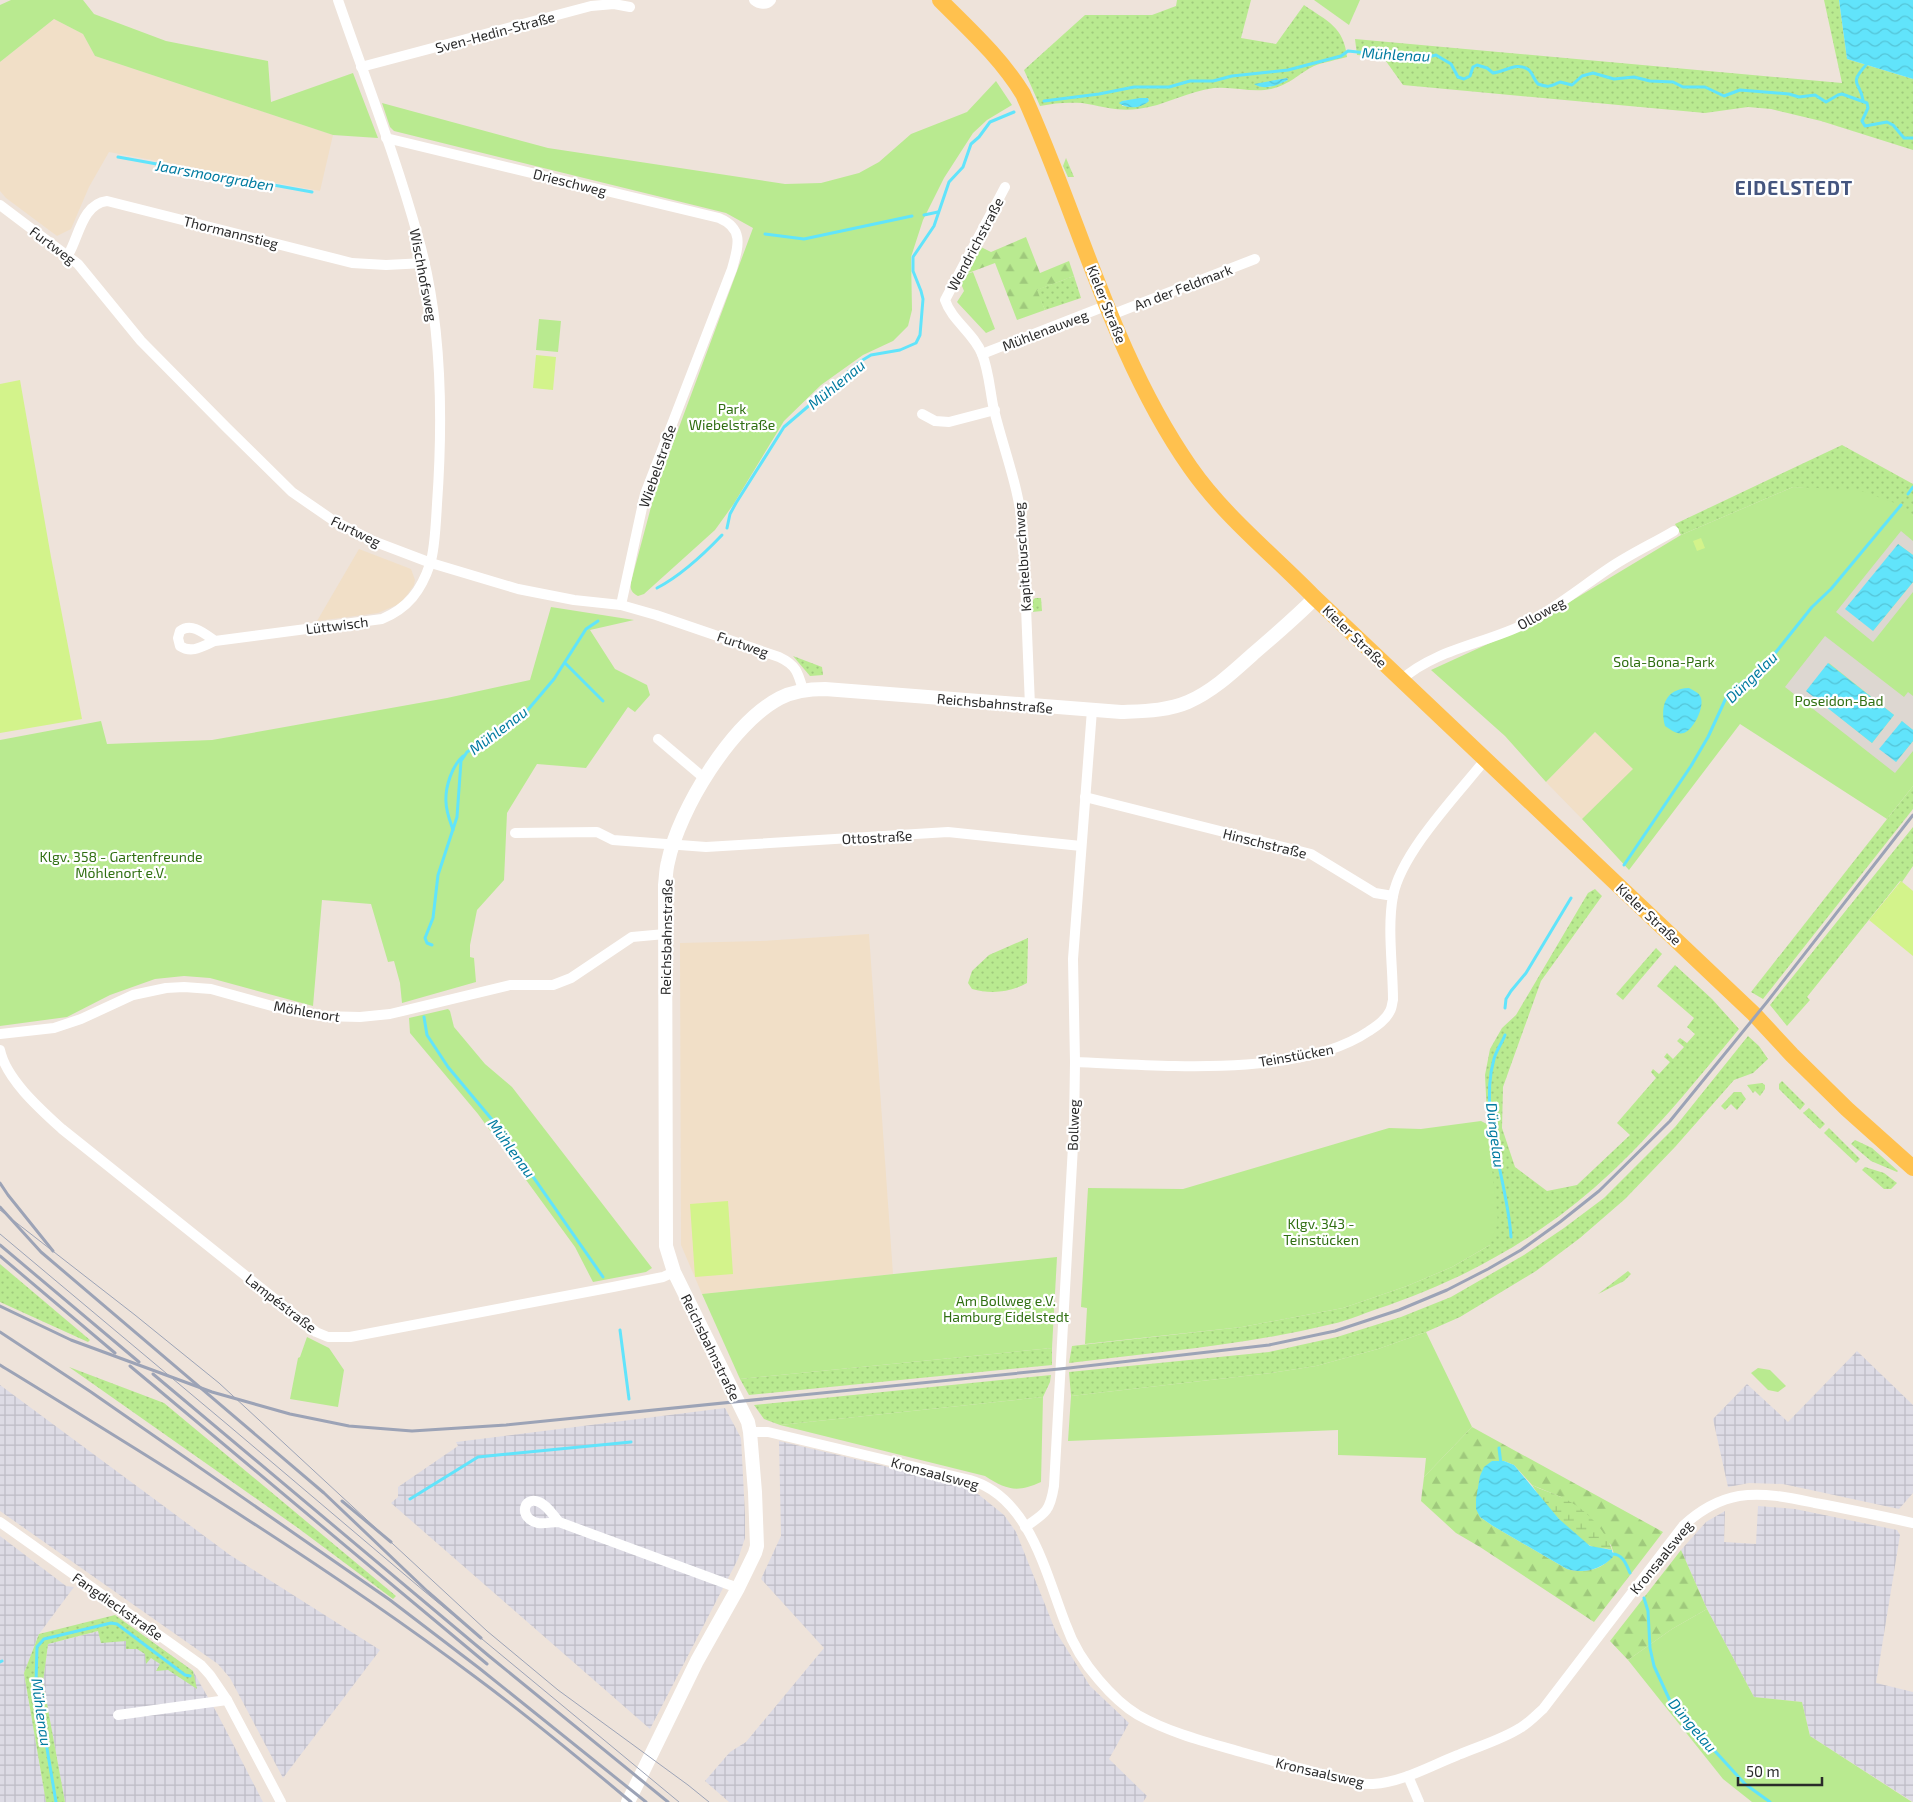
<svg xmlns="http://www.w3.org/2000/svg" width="1913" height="1802" viewBox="0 0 1913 1802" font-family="'Exo 2',sans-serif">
  <defs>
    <pattern id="industrial-grid" width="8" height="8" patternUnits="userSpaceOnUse" patternTransform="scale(1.25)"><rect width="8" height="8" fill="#dddbe5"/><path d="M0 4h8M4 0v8" fill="none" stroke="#bebcc5"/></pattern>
    <pattern id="grass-dots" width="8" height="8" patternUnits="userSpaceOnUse" patternTransform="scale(1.25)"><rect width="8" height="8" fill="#b9ea90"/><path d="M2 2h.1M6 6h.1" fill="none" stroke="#9fc97c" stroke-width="1.8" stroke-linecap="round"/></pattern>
    <pattern id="forest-firs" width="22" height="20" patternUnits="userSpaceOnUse" patternTransform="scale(1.25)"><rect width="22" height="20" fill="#b9ea90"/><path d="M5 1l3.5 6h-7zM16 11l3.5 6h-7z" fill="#9fc97c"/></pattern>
    <pattern id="wetland-marsh" width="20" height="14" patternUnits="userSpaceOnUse" patternTransform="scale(1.25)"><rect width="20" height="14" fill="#b9ea90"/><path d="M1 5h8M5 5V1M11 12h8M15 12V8" fill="none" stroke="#9fc97c"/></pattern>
    <pattern id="water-waves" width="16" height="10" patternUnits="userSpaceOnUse" patternTransform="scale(1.25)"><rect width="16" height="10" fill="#61e4fb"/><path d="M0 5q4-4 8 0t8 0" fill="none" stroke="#54c4d7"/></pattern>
  </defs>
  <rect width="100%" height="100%" fill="#eee3da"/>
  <g fill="url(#industrial-grid)">
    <path d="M1857,1351l56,54v88l-14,16 -116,-25 -34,-1 -21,4 -15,-68 34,-35 41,38z"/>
    <path d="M0,1385l230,170 150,95 -97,128 -53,-100 -12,-14 -218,-153z"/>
    <path d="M725,1408l16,30 4,77v23l-7,21 -88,170 -259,-226 7,-6v-10l60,-41 -2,-4z"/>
    <path d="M779,1441l189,45 36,29 12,17 40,100 34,54 39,37 -20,36 38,37 -4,6h-414l-24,-21 25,-29 16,-10 78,-94 -63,-69 20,-43z"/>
    <path d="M1758,1506l37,3 102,21 3,5 -24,148 37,9v110l-103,-66 -8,-34 -48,-5 -47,-88 -26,-59 25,-28 19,-11 -1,31 32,2z"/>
    <path d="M0,1536l66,50 8,1 -35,47 -15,39 22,129h-46z"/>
    <path d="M127,1624l66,47 25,44 45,87h-198l-22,-120 5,-38z"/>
  </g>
  <g fill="#f1dfc7">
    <path d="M54,19l29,15 12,22 238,79 -13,56 -211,-39 -20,35 -18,42 -14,7 -51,-38 -6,-7v-129z"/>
    <path d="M359,549l52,20 4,11 -1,5 -7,10 -8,9 -21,9 -61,8z"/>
    <path d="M1595,732l39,37 -52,50 -36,-37z"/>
    <path d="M869,934l24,340 -191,20 -21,-49 -1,-302 81,-2z"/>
  </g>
  <g fill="url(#grass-dots)" fill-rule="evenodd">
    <path d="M1177,0h74l-10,38 35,6 28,-39c23,16 40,22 43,52 -10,3 -23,5 -33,9 -16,8 -23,18 -43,23 -19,4 -38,-3 -57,-1 -26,3 -50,18 -76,21 -20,3 -37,-3 -56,-6 -15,-1 -28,0 -42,3l-16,-36 61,-55h67l24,-9zM1287,78l1,2 -19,7 -12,-3zM1148,98l1,3 -12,6 -15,-1v-5z"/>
    <path d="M1824,0h15l8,59 66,20v71l-92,-29 -50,-12 -23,-2 -43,6 -302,-28 -20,-28 -26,-2 -2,-16 487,44z"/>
    <path d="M1066,158l8,19h-6l-5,-11z"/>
    <path d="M1074,276l7,22 -36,12 -9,-20z"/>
    <path d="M1842,445l71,39v32l-97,-27 -23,-2 -112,48 -6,-11z"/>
    <path d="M1035,598h6l1,13 -10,1v-11z"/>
    <path d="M793,656l29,11 1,8 -13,1z"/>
    <path d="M1913,786v23l-150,190 -12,-7z"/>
    <path d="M1913,827v39l-11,16 -2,-1 -93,116 3,3 -23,26 -17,-21z"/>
    <path d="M1595,889l7,7 -61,85 -38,106 -1,41 13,39 32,24 30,-6 53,-50 -13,-12 39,-45 -5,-6 2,-3 6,5 11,-12 -6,-5 3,-4 6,6 11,-12 -7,-6 3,-3 7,5 8,-9 -8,-7 7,-9 -37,-32 18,-21 37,34 27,30c-45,54 -91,112 -145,159 -63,55 -138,95 -217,121 -15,5 -30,12 -45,15 -86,21 -175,28 -263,39l3,-17 170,-19 101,-19 64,-22 45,-19 38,-22 -1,-90 -4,-80 5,-26 12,-21 14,-13 72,-122z"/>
    <path d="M1028,938l-1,45c-17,10 -37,11 -55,6l-4,-6 4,-12 17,-16z"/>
    <path d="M1656,948l6,6 -39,46 -7,-6z"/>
    <path d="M1748,1036l11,10 9,13 -15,14 -19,7 -59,67 -50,52 -45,39 -44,33 -76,46 -34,15 -48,17 -62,17 -45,7 -200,23 -2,-24 200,-20 68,-15 64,-20 50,-20 73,-42 40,-27 40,-30 71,-71z"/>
    <path d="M1782,1081l23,23 -5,6 -21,-21v-5z"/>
    <path d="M1762,1083l3,2v4l-5,7 -5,-5 -2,2 -6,-8z"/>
    <path d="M1734,1092h7l5,7 -9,11 -6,-6 -6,6 -4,-4z"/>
    <path d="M1809,1108l16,16 -5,5 -17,-16z"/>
    <path d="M1829,1128l31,31 -4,4 -32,-30z"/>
    <path d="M1855,1140l17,8 26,23 -1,1 -26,-11 -20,-17z"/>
    <path d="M1865,1167l19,6 13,10 -6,6h-7l-22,-19z"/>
    <path d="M0,1264l90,76 -2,2 -88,-40z"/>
    <path d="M1628,1271l3,3 -7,7 -26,13z"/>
    <path d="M1052,1348v17l-303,30 -9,-16z"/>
    <path d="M69,1367l95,36 232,193 -3,3 -95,-71z"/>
    <path d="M1051,1375l-1,7 -7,15 -263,28 -16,-6 -10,-14z"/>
    <path d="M115,1615l78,56 4,18 -29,-19 -12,1 4,-7 -9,-6 -5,6 -1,-10 -8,-5h-11v-8l-25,2 -3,-12 -50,13 -5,38 22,120h-19l-22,-129 15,-39z"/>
  </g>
  <g fill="url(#forest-firs)" fill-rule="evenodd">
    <path d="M1026,237l14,36 29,-12 5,15 -37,14 8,20 -28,10 -22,-57 -32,12 18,-28 10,5z"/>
    <path d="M1472,1427l191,105 -69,90 -114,-75 -24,-14 -35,-32 3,-24zM1492,1461h12l10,4 18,20 29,12 50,48 3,9c-10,16 -30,20 -47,15l-74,-43 -13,-9z"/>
    <path d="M1681,1550l26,59 -35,20 -44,31 -18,-19z"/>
  </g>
  <path fill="url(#wetland-marsh)" d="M1532,1485c9,5 19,7 29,12 21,9 44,31 51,53 -6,-3 -12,0 -19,-3 -18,-7 -51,-45 -61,-62z"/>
  <g fill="#b9ea90">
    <path d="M11,0h72l11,14 72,27 102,20 3,41 82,-29 25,65 -45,-3 -238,-79 -12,-22 -29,-15 -54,43v-57z"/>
    <path d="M1314,0h46l-11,25z"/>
    <path d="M996,81l16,24 -25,15 -14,13 -29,45 -21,42 -12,37 1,53 -4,16 -15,15 -30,14 -42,30 -37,36 -51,84 -18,25 -71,64 -6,2c-7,-4 -8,-7 -7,-14l24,-90 98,-264 -27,-15 -332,-82 -4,-4 -8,-24 166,45 237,36 36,-1 38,-10 20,-11 32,-28 56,-22z"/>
    <path d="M973,272l22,57 -9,4 -29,-31 7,-11 -4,-10 3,-6z"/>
    <path d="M539,319l22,2 -3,31 -22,-2z"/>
    <path d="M1793,487l65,3 37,13 18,13v270l-26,33 -147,-95 -111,146 -47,-51 51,-50 -38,-37 -49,50 -41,-46 -74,-66 107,-49 143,-86z"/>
    <path d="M551,607l83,13 -44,10 25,39 32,16 3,10 -15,17 -7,-5 -42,61 -49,-4 -30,49 -3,67 -27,30 -7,35v12l4,1 2,24 -74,21 -2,-20 -6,-22 -6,1 -17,-58 -49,-4 -9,106 -103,-28 -26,-2 -29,3 -45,16 -43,22 -67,9v-286l101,-19 6,23 105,-4 235,-42 83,-18z"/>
    <path d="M448,1009l2,2 4,16 31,37 27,23 140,181 -6,4 -53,10 -18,-35 -97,-133 -68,-81 -1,-15z"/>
    <path d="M1481,1121l6,3 11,98 -8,23 -38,22 -45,19 -64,22 -101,19 -157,17 2,-36 -6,-1 7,-119 95,1 206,-61 32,1z"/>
    <path d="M1057,1257l-5,91 -312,31 -38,-85z"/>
    <path d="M1426,1332l46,95 -48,50 2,-19 -88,-3v-25l-270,11 3,-45 200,-23 45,-7 62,-17z"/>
    <path d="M307,1337l22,11 15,22 -6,37 -48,-8 8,-41 2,-1z"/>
    <path d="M1758,1368l12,2 16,16 -8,6 -10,-2 -17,-17z"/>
    <path d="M1043,1397l-2,85c-24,11 -34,8 -56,-6l-205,-51z"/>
    <path d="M1707,1609l47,88 48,5 8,34 102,66h-160l-29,-23 -95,-119 44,-31z"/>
  </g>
  <g fill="#d3f38b">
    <path d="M536,355l20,2 -3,33 -20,-2z"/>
    <path d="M20,380l31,177 31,162 -82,14v-349z"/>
    <path d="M1701,538l4,10 -8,3 -4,-10z"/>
    <path d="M1901,881l12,10v65l-44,-36z"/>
    <path d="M728,1201l5,73 -38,3 -5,-73z"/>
  </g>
  <g fill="#ddd7d1" fill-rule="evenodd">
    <path d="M1901,531l12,10v14l-15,-11 -25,87 40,-49v10l-40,50 -37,-30z"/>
    <path d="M1825,636l79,61 4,-5 5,4v34l-12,-9 -5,41 17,-21v10l-18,22 -110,-86zM1829,663l65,52 -22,28 -65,-52z"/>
  </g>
  <g fill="url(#water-waves)">
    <path d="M1839,0h74v79l-66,-20z"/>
    <path d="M1287,78l1,2c-10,5 -23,11 -34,4z"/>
    <path d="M1140,98h8l1,3c-8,7 -21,9 -30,2l3,-2z"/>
    <path d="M1898,544l15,11v27l-40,49 -28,-22z"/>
    <path d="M1828,663l66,52 -22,28 -66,-52z"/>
    <path d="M1689,688c5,3 10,4 12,10 3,10 -7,31 -17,35 -7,2 -13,-3 -19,-7 -5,-20 0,-37 24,-38z"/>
    <path d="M1902,721l11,9v11l-17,21 -17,-13z"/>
    <path d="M1492,1461h12l10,4 45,54 31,27 22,4 1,7c-13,13 -29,17 -46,12l-74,-43 -13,-9 -4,-8v-10l4,-23 4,-9z"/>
  </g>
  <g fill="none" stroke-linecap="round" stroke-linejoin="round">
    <g stroke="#61e4fb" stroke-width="3">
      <path d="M1863,100c-3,-19 -15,-15 3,-35"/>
      <path d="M1044,101l55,-7 35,-7h35l21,-6h23l19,-5 56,-6 53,-14 7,-5 48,5 16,-1 12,3 12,-3 15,9 7,13 6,2 6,-3 3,-9 4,-2 10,3 6,5c12,-1 24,-12 36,-3 4,4 5,10 9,14 11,4 13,2 22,-2l12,3 10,-9 11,-3 21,6 20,-2 16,4 23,1 10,5h22l19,9 16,-6 49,4 10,3 16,-2 11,7 12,-7 4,-1 25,9 1,5 -6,13 3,5 22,-4 6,3 11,13h9"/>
      <path d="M118,157l194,35"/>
      <path d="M924,215l14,-3"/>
      <path d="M765,234l39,5 108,-23"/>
      <path d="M1908,494l5,-7"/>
      <path d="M727,528l3,-14 6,-11 48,-76 77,-66 10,-6 29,-5 16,-7 4,-8 3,-36 -2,-8 -8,-20v-14l21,-31 15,-44 14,-15 8,-23 8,-7 11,-15 24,-10"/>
      <path d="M657,588c25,-13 46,-33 65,-53"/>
      <path d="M565,663l38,38"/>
      <path d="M453,830c-3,-9 -7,-19 -7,-28 -1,-15 6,-36 17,-46"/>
      <path d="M1624,865l67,-99 17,-29 18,-39 9,-10 29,-21 48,-60 19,-18 70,-84"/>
      <path d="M432,945l-5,-2 -2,-5 8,-20 5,-43 19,-58 4,-56 6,-9 34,-20 25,-20 28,-33 32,-50 12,-8"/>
      <path d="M1505,1008l1,-9 5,-8 15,-18 45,-75"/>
      <path d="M424,1017l3,18 21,32 51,61 104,149"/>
      <path d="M1505,1035c-3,8 -9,16 -11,24 -16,55 14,123 17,178"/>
      <path d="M620,1330l9,69"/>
      <path d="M1499,1448l2,16"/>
      <path d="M410,1499l68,-42 153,-15"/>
      <path d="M1612,1554c11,0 14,10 18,19"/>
      <path d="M1644,1598l4,13 2,37 4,18 17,37 74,81 25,18"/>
      <path d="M0,1662l2,-1"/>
      <path d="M56,1802l-20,-119 1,-36 7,-8 67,-16 6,1 68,51 5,1"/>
    </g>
    <g stroke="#fff" stroke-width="10">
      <path d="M754,0c5,4 12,6 17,0"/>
      <path d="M361,67l230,-61 23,-2 16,3"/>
      <path d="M386,138l333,80c26,11 19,29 13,51l-87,225 -24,111"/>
      <path d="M1005,187l-60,113c7,21 29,33 37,54 7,17 8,38 12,56 10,41 26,80 29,123l7,173"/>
      <path d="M0,205l78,59 63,77 86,87 65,64 42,29 39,20 58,22 87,26 56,11 47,5 35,10 123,42c17,8 19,15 24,33"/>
      <path d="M68,255c11,-18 14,-51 39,-54l245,62 34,2 39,-2"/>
      <path d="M1111,315l144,-56"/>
      <path d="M982,354l126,-49"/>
      <path d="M922,414l13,7 14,1 46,-12"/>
      <path d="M215,641c-10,-7 -23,-19 -35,-10l-2,7 2,8c12,8 23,0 35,-5l167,-22c26,-11 39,-28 48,-55 5,-14 6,-44 7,-60 6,-85 5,-184 -19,-267 -22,-80 -53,-159 -80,-237"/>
      <path d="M1401,680c35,-31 83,-36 124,-56 30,-15 55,-36 83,-55 20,-14 44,-25 66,-38"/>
      <path d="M658,739l46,39"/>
      <path d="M1085,797l226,57 64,39 18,3"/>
      <path d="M515,833l82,-1 16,8 93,7 242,-15 133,14"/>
      <path d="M0,1034l54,-6 27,-9 52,-24 33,-7 18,-1 27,2 72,20 37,7 40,1 30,-3 120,-29h43l18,-7 61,-41 33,-3"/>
      <path d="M0,1050c6,29 40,59 62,79l254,203 12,5h22l263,-50 50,-10 11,-5"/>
      <path d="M1075,1062c82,3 224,17 294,-31 8,-5 17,-11 21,-20 2,-3 2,-8 3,-11 0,-33 -6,-72 0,-104 8,-43 64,-101 92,-136"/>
      <path d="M750,1432h18l202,48c60,17 76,95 96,145 7,20 19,39 33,55 11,13 24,26 39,35 32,18 68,27 103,37 26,7 53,15 80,22 16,3 35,11 52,10 30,-2 57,-18 85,-29 21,-9 43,-15 62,-27 9,-5 16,-13 23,-19l140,-183c16,-15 34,-26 56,-30 26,-4 52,2 76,7 33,6 66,13 98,20"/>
      <path d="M0,1522l201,143 9,10 17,25 54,102"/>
      <path d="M559,1522c-6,-7 -12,-17 -20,-20 -16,-7 -21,17 -1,21 7,1 14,-1 21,-1l179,66"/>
      <path d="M1025,1527c21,-14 25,-16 29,-41l20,-358 1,-66 -2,-103 19,-249"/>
      <path d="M118,1715l109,-15"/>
      <path d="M1408,1776l11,26"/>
    </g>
    <path stroke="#fff" stroke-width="14" d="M628,1802l69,-141 41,-73 17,-35 2,-7 -2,-54 -5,-60 -2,-10 -74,-150 -8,-26 -1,-361c1,-8 1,-16 3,-23 11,-53 64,-139 112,-164 14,-7 30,-9 45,-9l296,23c23,-1 46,-1 67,-10 25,-11 45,-30 65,-48 21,-18 42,-36 62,-56"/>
    <path stroke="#ffc14e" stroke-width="16" d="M940,0c30,30 61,58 83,94 56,123 89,261 167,373 34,49 82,87 123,129l441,418 38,41 55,54 66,59"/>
    <g stroke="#9ca3b6" stroke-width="1">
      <path d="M0,1210l135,105 84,68 268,248 71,59 130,95 21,17"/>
      <path d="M0,1234l228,191 196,166 255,211"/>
    </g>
    <g stroke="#9ca3b6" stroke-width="3">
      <path d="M0,1183l8,12 45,56"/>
      <path d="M0,1207l41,45 283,241 103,98 54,47"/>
      <path d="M0,1245l139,117"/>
      <path d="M0,1256l115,97"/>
      <path d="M0,1306l71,34 141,52 78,22 59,12 63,5 94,-6 563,-57 200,-23 66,-14 64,-21 48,-20 41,-21 33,-19 39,-28 39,-31 71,-70 97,-119 146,-187"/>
      <path d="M0,1332l91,60 299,208 89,68 167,134"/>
      <path d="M0,1365c161,99 323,198 474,311 54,40 106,83 157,126"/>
      <path d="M130,1366l357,298"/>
      <path d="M153,1374l336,282 179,146"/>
      <path d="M342,1501l49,41"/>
    </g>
  </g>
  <g text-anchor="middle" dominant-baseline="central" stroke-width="4.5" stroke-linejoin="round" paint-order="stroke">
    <g font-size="14" fill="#2a2a2a" stroke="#fff">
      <text transform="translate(495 32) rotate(-15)">Sven-Hedin-Straße</text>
      <text transform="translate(570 182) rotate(14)">Drieschweg</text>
      <text transform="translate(231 232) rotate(14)">Thormannstieg</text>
      <text transform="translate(975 244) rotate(-62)">Wendrichstraße</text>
      <text transform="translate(53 245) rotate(37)">Furtweg</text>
      <text transform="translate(424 275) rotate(79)">Wischhofsweg</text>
      <text transform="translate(1183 287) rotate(-21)">An der Feldmark</text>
      <text transform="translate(1107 304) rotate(68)">Kieler Straße</text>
      <text transform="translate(1045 330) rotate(-21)">Mühlenauweg</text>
      <text transform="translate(657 466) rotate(-71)">Wiebelstraße</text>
      <text transform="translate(356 531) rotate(26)">Furtweg</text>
      <text transform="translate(1022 557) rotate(-94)">Kapitelbuschweg</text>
      <text transform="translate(1541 613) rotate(-29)">Olloweg</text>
      <text transform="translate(337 625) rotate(-7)">Lüttwisch</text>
      <text transform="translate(1355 636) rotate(44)">Kieler Straße</text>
      <text transform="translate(743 644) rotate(19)">Furtweg</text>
      <text transform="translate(995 703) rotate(5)">Reichsbahnstraße</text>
      <text transform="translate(877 837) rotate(-3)">Ottostraße</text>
      <text transform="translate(1265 843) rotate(14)">Hinschstraße</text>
      <text transform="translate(1649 914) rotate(43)">Kieler Straße</text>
      <text transform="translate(666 937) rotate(-89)">Reichsbahnstraße</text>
      <text transform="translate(307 1011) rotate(10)">Möhlenort</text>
      <text transform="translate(1296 1055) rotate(-10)">Teinstücken</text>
      <text transform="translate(1073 1125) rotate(-88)">Bollweg</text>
      <text transform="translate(281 1303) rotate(38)">Lampéstraße</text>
      <text transform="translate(711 1347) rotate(64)">Reichsbahnstraße</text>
      <text transform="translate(935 1473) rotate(15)">Kronsaalsweg</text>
      <text transform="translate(1661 1557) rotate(-51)">Kronsaalsweg</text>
      <text transform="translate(118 1606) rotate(35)">Fangdieckstraße</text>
      <text transform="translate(1320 1772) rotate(13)">Kronsaalsweg</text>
    </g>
    <g font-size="14" fill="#306f12" stroke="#fff">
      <text x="732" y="408">Park<tspan x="732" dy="16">Wiebelstraße</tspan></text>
      <text x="1664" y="661">Sola-Bona-Park</text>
      <text x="1839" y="700">Poseidon-Bad</text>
      <text x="121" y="856">Klgv. 358 - Gartenfreunde<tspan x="121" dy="16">Möhlenort e.V.</tspan></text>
      <text x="1321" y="1223">Klgv. 343 -<tspan x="1321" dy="16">Teinstücken</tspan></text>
      <text x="1006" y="1300">Am Bollweg e.V.<tspan x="1006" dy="16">Hamburg Eidelstedt</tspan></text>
    </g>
    <g font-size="15" font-style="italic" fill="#017ba0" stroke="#fff">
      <text transform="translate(1396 54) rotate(3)">Mühlenau</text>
      <text transform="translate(215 175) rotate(10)">Jaarsmoorgraben</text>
      <text transform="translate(836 384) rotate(-39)">Mühlenau</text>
      <text transform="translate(1751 677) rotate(-44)">Düngelau</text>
      <text transform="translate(498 730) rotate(-37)">Mühlenau</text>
      <text transform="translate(1496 1135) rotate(83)">Düngelau</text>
      <text transform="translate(512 1148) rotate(54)">Mühlenau</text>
      <text transform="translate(42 1712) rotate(82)">Mühlenau</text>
      <text transform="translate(1693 1725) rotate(50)">Düngelau</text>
    </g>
    <g font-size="19" font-weight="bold" letter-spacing="1" fill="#45567f" stroke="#fff">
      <text x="1794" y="187">EIDELSTEDT</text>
    </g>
  </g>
  <path d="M1738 1777v8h84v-8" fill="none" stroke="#2a2a2a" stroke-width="2.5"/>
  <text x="1746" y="1777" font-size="15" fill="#2a2a2a" stroke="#ffffff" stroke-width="4" paint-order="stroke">50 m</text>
</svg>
